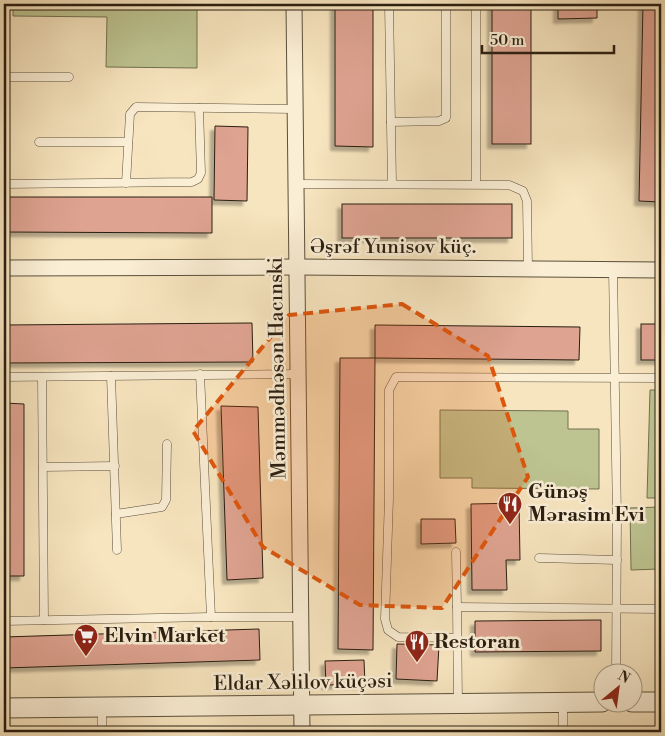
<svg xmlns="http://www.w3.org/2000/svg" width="665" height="736" viewBox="0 0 665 736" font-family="'Libre Bodoni',serif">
  <defs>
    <filter id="shadow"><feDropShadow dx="-4.5" dy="4.5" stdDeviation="1" flood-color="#0004"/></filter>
  </defs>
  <rect width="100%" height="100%" fill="#f7e5bf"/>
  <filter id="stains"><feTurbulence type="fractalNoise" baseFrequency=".004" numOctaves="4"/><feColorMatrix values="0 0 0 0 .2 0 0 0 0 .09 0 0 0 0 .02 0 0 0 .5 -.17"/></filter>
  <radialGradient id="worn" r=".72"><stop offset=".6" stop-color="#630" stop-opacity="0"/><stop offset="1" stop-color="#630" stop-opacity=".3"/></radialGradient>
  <g fill="#bdc491" stroke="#737151">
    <path d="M13,4h184v64l-91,-1 1,-50 -94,-1z"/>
    <path d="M650,390h11v108h-14z"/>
    <path d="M440,410l128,1v18h31v60l-127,-1v-10h-32z"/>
    <path d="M660,507v62l-29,1 -1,-62z"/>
  </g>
  <g fill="#dea391" stroke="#291e11" filter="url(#shadow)">
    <path d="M335,4h38v143l-38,-1z"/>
    <rect x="492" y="4" width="39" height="140"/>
    <path d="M558,4h39v14l-39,1z"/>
    <path d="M643,4h18v198l-22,-1z"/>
    <path d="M215,126l33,1 -1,74 -33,-1z"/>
    <path d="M4,197h208v36l-208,-1z"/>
    <rect x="342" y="204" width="170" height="34"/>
    <path d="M252,323l1,39 -249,1v-38z"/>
    <rect x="641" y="324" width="20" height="36"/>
    <path d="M375,325l205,2 -1,33 -204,-2z"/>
    <path d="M340,358h35l-2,292 -35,-1z"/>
    <path d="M4,403l20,1v172h-20z"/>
    <path d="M221,406l37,1 5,171 -36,2z"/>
    <path d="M519,503l1,57h-14l1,30h-35l-1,-86z"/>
    <path d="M421,519h34l1,24 -35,1z"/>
    <path d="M601,620v31l-126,1v-31z"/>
    <path d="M259,629l1,31 -256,8v-31z"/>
    <path d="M397,644l42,1 -2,36 -41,-2z"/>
    <path d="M364,660l1,24 -39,1 -1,-24z"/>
  </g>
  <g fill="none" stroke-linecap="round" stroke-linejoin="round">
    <defs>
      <g id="service">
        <path d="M389,4l3,180"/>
        <path d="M476,4v179"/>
        <path d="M4,77h65"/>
        <path d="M391,122l48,-1 7,-3v-114"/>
        <path d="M39,142h89"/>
        <path d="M126,183l4,-69 6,-7 159,2"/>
        <path d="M4,184l188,-2 6,-3 3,-6 -2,-65"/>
        <path d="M296,184l213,1 14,6 4,10 1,67"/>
        <path d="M613,269l4,249 -1,156"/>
        <path d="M200,374l11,243"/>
        <path d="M111,376l6,174"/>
        <path d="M4,377l294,-3"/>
        <path d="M42,377l2,243"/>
        <path d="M43,467l72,-1"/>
        <path d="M116,514l46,-7 4,-7 1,-56"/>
        <path d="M538,517l79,1"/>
        <path d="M456,552l1,55"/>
        <path d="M539,558l78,2"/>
        <path d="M4,621l207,-4h90"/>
        <path d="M458,638l-60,-1 -10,-7 -3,-11 4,-121v-108l7,-13 265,1"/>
        <path d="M458,704l-1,-97 204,2"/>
        <path d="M102,732v-25"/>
        <path d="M563,732v-29"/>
      </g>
      <g id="minor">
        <path d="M294,4l8,728"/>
        <path d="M4,268l293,-1 364,3"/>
      </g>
      <g id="tertiary">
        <path d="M632,702h29"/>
        <path d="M4,708l598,-6"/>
      </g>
    </defs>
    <use href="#service" stroke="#5c503c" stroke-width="9"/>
    <use href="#minor" stroke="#5c503c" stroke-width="17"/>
    <use href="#tertiary" stroke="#5c503c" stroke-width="21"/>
    <use href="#service" stroke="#faeed5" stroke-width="8"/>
    <use href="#minor" stroke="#faeed5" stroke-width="15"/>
    <use href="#tertiary" stroke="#faeed5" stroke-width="19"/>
  </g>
  <path fill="#de560c" fill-opacity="0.2" stroke="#de560c" stroke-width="4" stroke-dasharray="10 6" stroke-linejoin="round" d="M402,304l86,52 40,121 -86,131 -82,-3 -97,-58 -70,-116 96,-116z"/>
  <defs>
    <symbol id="restaurant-pin" viewBox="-11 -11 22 30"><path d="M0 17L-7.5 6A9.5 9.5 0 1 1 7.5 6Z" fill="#8f2418" stroke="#faeed5"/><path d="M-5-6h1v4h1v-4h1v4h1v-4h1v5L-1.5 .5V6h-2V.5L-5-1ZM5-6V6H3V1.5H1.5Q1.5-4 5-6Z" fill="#fff"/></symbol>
    <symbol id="supermarket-pin" viewBox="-11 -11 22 30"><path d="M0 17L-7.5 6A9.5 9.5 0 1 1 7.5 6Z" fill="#8f2418" stroke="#faeed5"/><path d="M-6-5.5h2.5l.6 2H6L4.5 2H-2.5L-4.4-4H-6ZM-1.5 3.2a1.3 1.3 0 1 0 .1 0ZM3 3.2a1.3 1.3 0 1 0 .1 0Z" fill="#fff"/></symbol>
  </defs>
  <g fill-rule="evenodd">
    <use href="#restaurant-pin" x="496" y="490" width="28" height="38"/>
    <use href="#supermarket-pin" x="72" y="622" width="28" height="38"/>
    <use href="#restaurant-pin" x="403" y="628" width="28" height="38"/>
  </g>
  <g text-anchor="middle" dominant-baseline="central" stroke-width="5" stroke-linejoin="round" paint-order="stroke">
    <g font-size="20" fill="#291e11" stroke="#faeed5">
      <text x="393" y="247">Əşrəf Yunisov küç.</text>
      <text transform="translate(278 368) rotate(-91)">Məmmədhəsən Hacınski</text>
      <text transform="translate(303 683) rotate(-1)">Eldar Xəlilov küçəsi</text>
    </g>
    <g font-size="20" font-weight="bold" fill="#291e11" stroke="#faeed5" text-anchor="start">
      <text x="528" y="492">Günəş<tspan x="528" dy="23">Mərasim Evi</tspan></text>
      <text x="104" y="636">Elvin Market</text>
      <text x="434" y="642">Restoran</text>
    </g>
  </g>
  <rect width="665" height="736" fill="none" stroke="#f7e5bf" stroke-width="20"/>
  <rect x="5" y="5" width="655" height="726" fill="none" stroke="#291e11" stroke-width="2.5"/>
  <rect x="10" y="10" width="645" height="716" fill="none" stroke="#291e11"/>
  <g transform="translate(618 688) rotate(29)"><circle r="24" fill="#faeed5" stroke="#a69b87"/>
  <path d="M0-4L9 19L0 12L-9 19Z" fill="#8f2418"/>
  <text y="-8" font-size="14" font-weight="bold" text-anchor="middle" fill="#291e11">N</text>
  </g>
  <path d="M482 45v8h132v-8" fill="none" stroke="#291e11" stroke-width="2.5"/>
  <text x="490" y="45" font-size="15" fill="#291e11" stroke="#faeed5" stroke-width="4" paint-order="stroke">50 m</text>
  <rect width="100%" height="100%" filter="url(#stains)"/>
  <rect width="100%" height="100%" fill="url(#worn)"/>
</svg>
